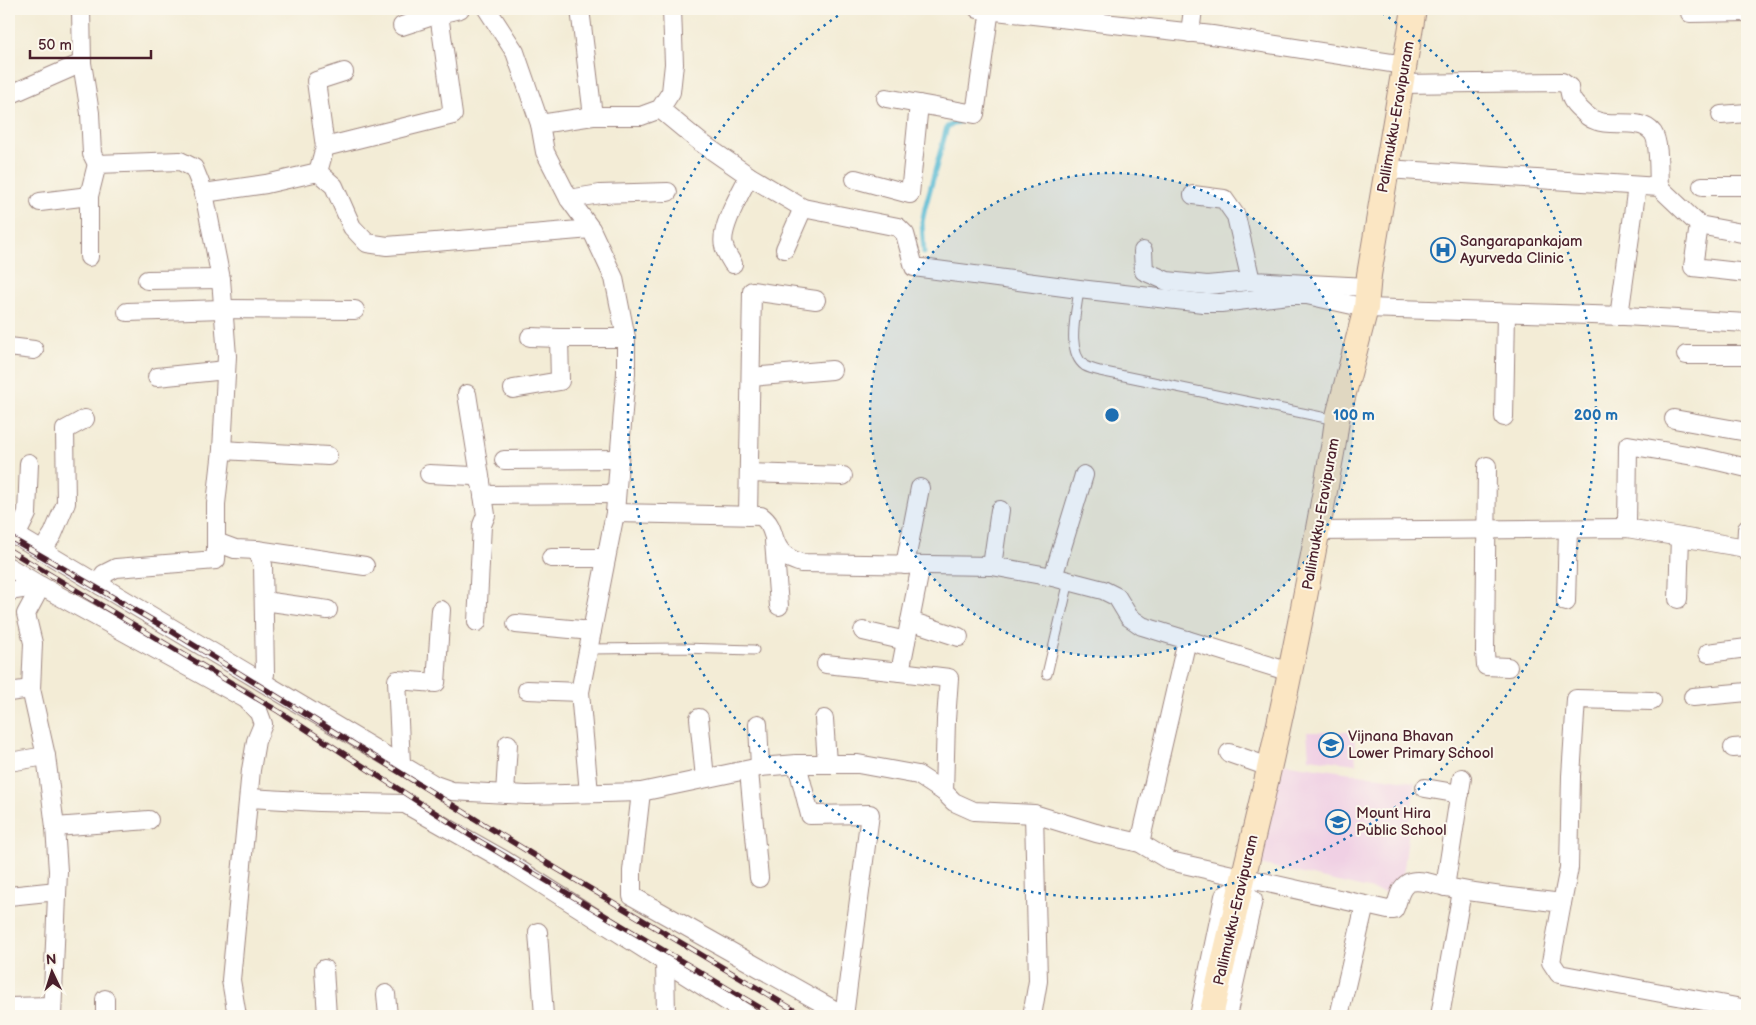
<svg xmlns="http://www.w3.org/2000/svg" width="1756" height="1025" viewBox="0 0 1756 1025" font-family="'Balsamiq Sans',sans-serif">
  <rect width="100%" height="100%" fill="#fbf7ec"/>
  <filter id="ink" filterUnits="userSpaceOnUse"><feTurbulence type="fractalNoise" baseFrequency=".02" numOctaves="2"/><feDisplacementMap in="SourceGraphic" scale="10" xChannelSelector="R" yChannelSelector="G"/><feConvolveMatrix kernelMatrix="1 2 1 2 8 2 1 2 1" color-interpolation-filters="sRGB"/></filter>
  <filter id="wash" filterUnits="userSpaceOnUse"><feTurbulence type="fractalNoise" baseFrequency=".0096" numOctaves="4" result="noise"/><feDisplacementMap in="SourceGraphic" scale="20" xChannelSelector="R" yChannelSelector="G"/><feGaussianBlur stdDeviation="1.12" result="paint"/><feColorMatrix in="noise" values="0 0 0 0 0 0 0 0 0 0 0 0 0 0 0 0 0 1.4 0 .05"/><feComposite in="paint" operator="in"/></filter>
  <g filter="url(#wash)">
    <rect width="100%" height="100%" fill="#f3ecd6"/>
    <g fill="#f0d0e4">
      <path d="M1307,732h47l2,32 -47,-6z"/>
      <path d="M1282,763l133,19 -12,94 -17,17 -131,-30z"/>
    </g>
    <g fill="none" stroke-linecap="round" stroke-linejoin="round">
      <path stroke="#54b9d3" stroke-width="5" d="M924,253l-2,-31 3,-14 22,-81 20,-9"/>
    </g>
  </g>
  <g filter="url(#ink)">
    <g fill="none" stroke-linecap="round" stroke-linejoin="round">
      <defs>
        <g id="lane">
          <path d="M1079,289c-2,21 -14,63 6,77 4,2 11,4 15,5l236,49"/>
          <path d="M589,649l92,-1 73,2"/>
          <path d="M1047,674l22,-93"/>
        </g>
        <g id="street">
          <path d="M487,9l28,43 25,72"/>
          <path d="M580,9l13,107"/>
          <path d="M978,9l234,26 192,30"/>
          <path d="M1690,13l57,-1"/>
          <path d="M402,26l37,-12"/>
          <path d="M1190,33l3,-24"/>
          <path d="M82,63l8,50 2,41 5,10 83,-3 14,7 10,25 62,-9 52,-12 16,14 18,41 15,16 20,3 204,-17 -22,-30 -24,-47 -5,-28 53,-8h48l19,-7 11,-17 3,-28 -2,-55"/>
          <path d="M1401,84l161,-2 7,5c1,11 3,15 12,23 5,5 9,9 16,11 15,6 44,-4 56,12 7,10 5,41 6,54"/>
          <path d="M9,95l73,-32 -1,-54"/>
          <path d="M886,98l33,6"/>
          <path d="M660,109l40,33 49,34 54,32 95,19 7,7 9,33 165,22 124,14h18l68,-8h18l59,13 258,8 123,7"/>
          <path d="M1721,115l26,-2"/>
          <path d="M325,147l-9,-66 28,-9"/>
          <path d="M1387,169l272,18 40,38 48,9"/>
          <path d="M318,172l7,-25 128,-32 -14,-101 21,-5"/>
          <path d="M855,179l55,15 9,-90 56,10 15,-105"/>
          <path d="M1702,186h45"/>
          <path d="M1193,195l31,4 12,17 15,65 117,6"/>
          <path d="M569,199l31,-5 68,-2"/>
          <path d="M40,202l49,-6"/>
          <path d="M1699,225l-6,42 54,6"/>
          <path d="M785,249l18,-41"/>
          <path d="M1143,251l1,20 23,10 40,4 44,-4"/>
          <path d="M89,257v-61l8,-32"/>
          <path d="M733,264c-3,-5 -8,-12 -9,-18 -5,-17 17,-54 25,-70"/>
          <path d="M147,280l74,-1"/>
          <path d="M127,312l96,-3 132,1"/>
          <path d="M1619,316l18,-130"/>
          <path d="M530,337l29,1"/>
          <path d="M9,347l25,3"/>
          <path d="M1686,355h61"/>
          <path d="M157,377l69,-7"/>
          <path d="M751,377l81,-7"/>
          <path d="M513,389l47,-8 -1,-43h67"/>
          <path d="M467,394l16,101 133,-1"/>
          <path d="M1504,417l2,-104"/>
          <path d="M1674,419l73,13"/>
          <path d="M222,450l106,6"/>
          <path d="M504,460l115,-1"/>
          <path d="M1487,466l-2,186 1,14 22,1"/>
          <path d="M749,473l94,3"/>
          <path d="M429,474l44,2 8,5"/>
          <path d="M615,513l146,3c14,10 10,22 19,34 5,8 13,10 21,13l191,3 61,11 50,13 14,7 12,20 13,9 148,46"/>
          <path d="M748,516l4,-225 64,9"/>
          <path d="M1627,528l1,-83 77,13 42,10"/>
          <path d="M1747,529l-1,19 1,4"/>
          <path d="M9,531l426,254 17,6 75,4 114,-3 119,-25 37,-3h61l60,11 26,17 10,10 20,9 60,3 62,19 44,10 30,18 218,49h6c5,-9 4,-21 14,-27 10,-5 24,1 34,3 40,9 80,12 120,17l-11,59 8,12 188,35"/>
          <path d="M1318,531l309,-3 119,20"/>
          <path d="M16,536l11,-22 2,-51"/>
          <path d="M774,541l5,65"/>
          <path d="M216,542l19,7 22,1 6,15 2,109 -3,7"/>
          <path d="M257,550l108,16"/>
          <path d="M42,551l11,-17 13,-31 -1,-73 20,-11"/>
          <path d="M551,558h55"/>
          <path d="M905,565l15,-77"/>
          <path d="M992,566l8,-56"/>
          <path d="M9,567l32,19"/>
          <path d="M1053,577l31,-102"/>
          <path d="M101,586l3,-12 12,-6 100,-8v-56l6,-54 5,-94 -6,-77 -17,-86"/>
          <path d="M9,591l32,-5"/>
          <path d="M1678,599l2,-62"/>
          <path d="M264,601l64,9"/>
          <path d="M1566,602l2,-73"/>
          <path d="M910,621l49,16"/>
          <path d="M477,622l5,-97 4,-10 -3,-20"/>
          <path d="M516,624l76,7"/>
          <path d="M863,631l43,10"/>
          <path d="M1708,653l39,-5"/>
          <path d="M826,664l74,8 21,-107"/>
          <path d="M900,672l49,6 -3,42 -2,72"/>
          <path d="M527,690l53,2"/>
          <path d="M9,692l22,-3"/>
          <path d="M1693,697l54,-5"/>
          <path d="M699,718l6,60"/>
          <path d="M824,719l3,44"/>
          <path d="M758,724l2,43"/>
          <path d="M1733,748l14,-1"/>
          <path d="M1229,753l40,14"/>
          <path d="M9,762l37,-6"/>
          <path d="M401,764l-4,-84 39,3 5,-73"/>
          <path d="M797,764l13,51 60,-1 -26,202"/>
          <path d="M749,771l10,107"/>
          <path d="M1425,788l35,6"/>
          <path d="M641,792l-9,79v25l213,120"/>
          <path d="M589,793l-9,-101 35,-179 11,-140v-35l-12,-60 -23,-49"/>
          <path d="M505,794l3,-50"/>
          <path d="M249,798l70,4 86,2 99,56 246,156"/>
          <path d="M55,827l94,-7"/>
          <path d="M1140,843l47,-203"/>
          <path d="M1445,887l17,-109"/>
          <path d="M9,896l48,-5"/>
          <path d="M1562,903l7,-35 2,-92 5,-77 76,2"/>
          <path d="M538,932l6,84"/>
          <path d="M665,961l1,55"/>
          <path d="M324,969l3,47"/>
          <path d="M386,994l2,22"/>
          <path d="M105,999v17"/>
          <path d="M9,1007l43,-1"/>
          <path d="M52,1016l6,-145 -3,-44 -9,-71 -15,-67 2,-46 -7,-29 15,-28 205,113 13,14 4,11 -7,17 -5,29 -20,210 6,36"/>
          <path d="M1032,1016l6,-35 -4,-167"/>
          <path d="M1199,1016l25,-120 16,-10 13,14 -26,116"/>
          <path d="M1339,1016l26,-111"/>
          <path d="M1440,1016l22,-125"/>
        </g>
        <path id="secondary" d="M1211,1016c16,-72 34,-145 51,-217 28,-118 50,-237 72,-357l3,-22 29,-112 3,-33 45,-266"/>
      </defs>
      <use href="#lane" stroke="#9e8680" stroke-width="11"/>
      <use href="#street" stroke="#9e8680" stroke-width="20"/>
      <use href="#secondary" stroke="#9e8680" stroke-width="26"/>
      <use href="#lane" stroke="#fff" stroke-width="9"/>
      <use href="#street" stroke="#fff" stroke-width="18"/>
      <use href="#secondary" stroke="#fbe6c3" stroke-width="24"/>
      <defs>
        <g id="rail">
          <path d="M9,537l162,94 361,223 272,162"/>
          <path d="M9,550l269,161 193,125 303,180"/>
        </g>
      </defs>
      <use href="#rail" stroke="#4a1f2b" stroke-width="5.5"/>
      <use href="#rail" stroke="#fbf7ec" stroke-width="4" stroke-dasharray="11" stroke-linecap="butt"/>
    </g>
  </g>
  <circle cx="1112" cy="415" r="242" fill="#1f6fb2" fill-opacity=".12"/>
  <g fill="none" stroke="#1f6fb2" stroke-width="2.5" stroke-dasharray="2.5 5">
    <circle cx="1112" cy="415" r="242"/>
    <path d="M1376 9A484 484 0 1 1 848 9"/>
  </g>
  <defs>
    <symbol id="hospital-ring" viewBox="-11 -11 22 22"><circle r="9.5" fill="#fbf7ec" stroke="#1f6fb2" stroke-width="1.5"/><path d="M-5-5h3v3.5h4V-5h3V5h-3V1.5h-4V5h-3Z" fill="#1f6fb2"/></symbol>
    <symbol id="school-ring" viewBox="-11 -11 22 22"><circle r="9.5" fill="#fbf7ec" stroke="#1f6fb2" stroke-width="1.5"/><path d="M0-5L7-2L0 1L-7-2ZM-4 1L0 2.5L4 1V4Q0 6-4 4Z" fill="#1f6fb2"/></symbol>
  </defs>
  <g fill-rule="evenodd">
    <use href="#hospital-ring" x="1429" y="236" width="28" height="28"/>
    <use href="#school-ring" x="1317" y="731" width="28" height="28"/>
    <use href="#school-ring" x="1324" y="808" width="28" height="28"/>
  </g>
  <g text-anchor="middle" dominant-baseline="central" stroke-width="4" stroke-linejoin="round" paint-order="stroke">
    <g font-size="15" fill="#4a1f2b" stroke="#fbf7ec">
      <text transform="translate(1396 117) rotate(-80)">Pallimukku-Eravipuram</text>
      <text transform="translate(1321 514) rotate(-80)">Pallimukku-Eravipuram</text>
      <text transform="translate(1236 910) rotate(-77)">Pallimukku-Eravipuram</text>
    </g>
    <g font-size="15" fill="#4a1f2b" stroke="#fbf7ec" text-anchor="start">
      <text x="1460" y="241">Sangarapankajam<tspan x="1460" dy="17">Ayurveda Clinic</tspan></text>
      <text x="1348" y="736">Vijnana Bhavan<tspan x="1348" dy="17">Lower Primary School</tspan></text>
      <text x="1356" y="813">Mount Hira<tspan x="1356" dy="17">Public School</tspan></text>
    </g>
  </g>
  <circle cx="1112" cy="415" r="8" fill="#1f6fb2" stroke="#fbf7ec" stroke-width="2.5"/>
  <g font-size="15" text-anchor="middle" font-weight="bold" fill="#1f6fb2" stroke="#fbf7ec" stroke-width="4" stroke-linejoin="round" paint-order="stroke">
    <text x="1354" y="420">100 m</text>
    <text x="1596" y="420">200 m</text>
  </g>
  <rect width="1756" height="1025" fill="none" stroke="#fbf7ec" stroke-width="30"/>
  <g transform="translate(52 972) rotate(356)" stroke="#fbf7ec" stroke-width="4" paint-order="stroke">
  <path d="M0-4L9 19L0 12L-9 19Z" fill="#4a1f2b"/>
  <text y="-8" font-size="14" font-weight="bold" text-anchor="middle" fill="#4a1f2b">N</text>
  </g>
  <path d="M30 50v8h121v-8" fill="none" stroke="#4a1f2b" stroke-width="2.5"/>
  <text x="38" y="50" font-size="15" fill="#4a1f2b" stroke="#fbf7ec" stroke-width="4" paint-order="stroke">50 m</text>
</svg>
